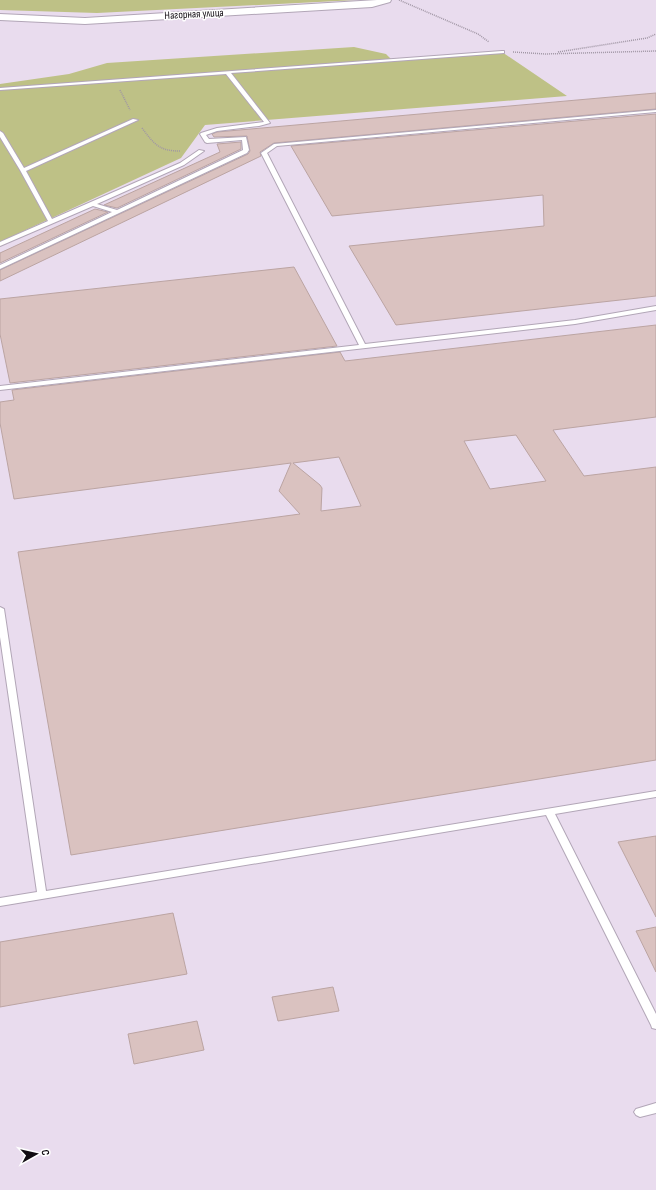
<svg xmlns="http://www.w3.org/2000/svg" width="656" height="1190" viewBox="0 0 656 1190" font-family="'Sofia Sans Condensed',sans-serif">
  <rect width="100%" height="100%" fill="#e9dcee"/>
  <g fill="#bec186">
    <path d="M0,0h357l-260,13 -97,-3z"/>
    <path d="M354,47l32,7 7,7 109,-9 65,44 -362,29 -24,33 -181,84v-158l69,-10 38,-11z"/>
  </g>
  <g fill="#dac2c0" stroke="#bba4a2" fill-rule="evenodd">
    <path d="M656,93v16l-382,34 -14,9 1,4 -261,125v-11l248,-116 2,-3 -3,-15 -33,1 -2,-3 5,-2z"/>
    <path d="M656,114v182l-260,29 -47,-79 195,-20 -1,-31 -211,21 -41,-70z"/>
    <path d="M241,142v7l-124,59 -13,-3 116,-53 -3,-8z"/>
    <path d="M95,209l13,3 -108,51v-10z"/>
    <path d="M294,267l43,79 -327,37 -10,-49v-35z"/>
    <path d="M656,325v92l-103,13 31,46 72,-9v293l-585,95 -53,-303 282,-38 -21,-23 12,-28 -277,36 -14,-76v-21l14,-2 -2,-10 328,-38 5,9zM516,435l30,46 -56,8 -26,-48zM339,457l22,49 -40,5 1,-23 -2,-3 -27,-22z"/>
    <path d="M656,836v81l-38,-75z"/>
    <path d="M173,913l14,61 -187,33v-65z"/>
    <path d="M656,927v45l-20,-41z"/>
    <path d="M333,987l6,24 -61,10 -6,-24z"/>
    <path d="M197,1021l7,29 -70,14 -6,-30z"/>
  </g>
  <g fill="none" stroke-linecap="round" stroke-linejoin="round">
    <defs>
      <g id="lane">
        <path d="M502,51h2v2l-273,20 39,50 -11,3 -42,5 -11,4 3,4 37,-2 3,13 -2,3 -247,116v-4l112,-53 -19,-6 -93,40v-4l48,-21 -28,-51 -20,-33v-6l3,2 21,35 109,-49 5,1 -112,51 26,48 128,-56 19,-13 5,1 -20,14 -87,39 20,6 126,-60 -1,-10 -35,3 -2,-1 -5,-8 1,-1 16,-5 47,-6 -38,-48 -226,16v-2z"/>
        <path d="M656,110v2l-379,34 -10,7 98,191 210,-24 81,-14v4l-81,14 -575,66v-4l359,-41 -98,-192 13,-9z"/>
        <path d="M0,607l4,2 42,282 610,-100v6l-101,17 101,200v15l-4,-1 -1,-3 -105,-210 -546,91v-8l37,-6 -37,-255z"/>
        <path d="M656,1103v10l-16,4 -4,-2 -2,-3 2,-3z"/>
      </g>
      <path id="street" d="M377,0h14l-1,2 -18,5 -287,17 -85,-4v-6l85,4z"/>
    </defs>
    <use href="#lane" stroke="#b2a6b7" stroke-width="2"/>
    <use href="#street" stroke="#b2a6b7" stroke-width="2"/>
    <g stroke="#a096a4" stroke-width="1.5" stroke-dasharray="1 1" stroke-linecap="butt">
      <path d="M399,0l79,34 11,8"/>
      <path d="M513,52l32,2 111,-3"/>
      <path d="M558,52l89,-14 9,-4"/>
      <path d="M120,90l10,20"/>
      <path d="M142,128c12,16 17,23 38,23"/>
    </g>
    <use href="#lane" fill="#fff" fill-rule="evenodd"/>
    <use href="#street" fill="#fff" fill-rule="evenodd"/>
  </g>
  <g text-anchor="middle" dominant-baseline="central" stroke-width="3" stroke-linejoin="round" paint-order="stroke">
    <g font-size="11" fill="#110c12" stroke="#fff">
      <text transform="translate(194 14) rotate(-3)">Нагорная улица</text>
    </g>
  </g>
  <g transform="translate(36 1154) rotate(82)" stroke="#ffffff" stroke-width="3" paint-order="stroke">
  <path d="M0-3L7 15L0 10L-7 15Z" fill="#110c12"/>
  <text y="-6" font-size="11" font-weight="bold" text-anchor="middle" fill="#110c12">С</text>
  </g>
</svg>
